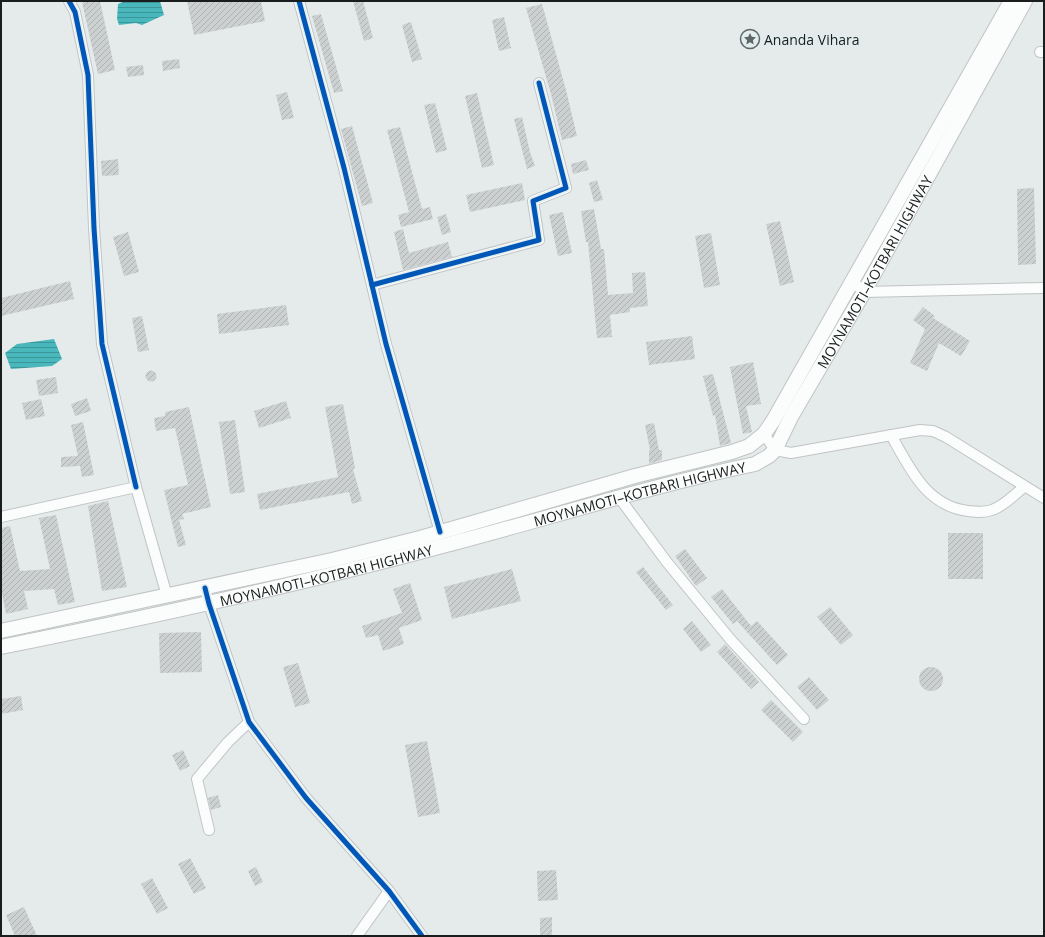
<svg xmlns="http://www.w3.org/2000/svg" width="1045" height="937" viewBox="0 0 1045 937" font-family="'Open Sans',sans-serif">
  <defs>
    <pattern id="water-rules" width="6" height="5" patternUnits="userSpaceOnUse"><rect width="6" height="5" fill="#48b8bd"/><path d="M0 2.5h6" fill="none" stroke="#3b9599"/></pattern>
    <pattern id="building-hatch" width="6" height="6" patternUnits="userSpaceOnUse"><rect width="6" height="6" fill="#ccd0d0"/><path d="M-1 1l2-2M0 6l6-6M5 7l2-2" fill="none" stroke="#afb2b2"/></pattern>
  </defs>
  <rect width="100%" height="100%" fill="#e5eaea"/>
  <g fill="url(#water-rules)">
    <path d="M125,1h35l4,14 -22,10 -6,-2 -17,2 -2,-6 1,-15z"/>
    <path d="M54,339l8,20 -10,7 -41,3 -6,-16 12,-9z"/>
  </g>
  <g fill="url(#building-hatch)">
    <path d="M88,1h12l15,69 -17,4 -16,-72z"/>
    <path d="M187,1h74l4,20 -71,14z"/>
    <path d="M353,1h10l10,37 -9,3z"/>
    <path d="M542,4l24,86 11,46 -15,4 -11,-46 -25,-86z"/>
    <path d="M321,14l22,77 -9,2 -22,-77z"/>
    <path d="M504,17l7,31 -12,3 -7,-31z"/>
    <path d="M411,22l11,37 -10,3 -10,-37z"/>
    <path d="M179,59l1,9 -17,3 -1,-10z"/>
    <path d="M143,65l1,10 -16,2 -2,-10z"/>
    <path d="M287,92l7,26 -12,2 -6,-25z"/>
    <path d="M477,93l17,72 -12,3 -17,-72z"/>
    <path d="M435,103l12,47 -11,3 -12,-48z"/>
    <path d="M522,117l8,35 5,14 -8,3 -13,-50z"/>
    <path d="M352,126l21,77 -11,3 -21,-77z"/>
    <path d="M400,127l22,82 8,-2 3,12 -32,8 -3,-12 11,-3 -22,-82z"/>
    <path d="M118,159l1,16 -17,1 -1,-15z"/>
    <path d="M586,160l3,10 -16,4 -2,-10z"/>
    <path d="M597,180l6,20 -9,2 -5,-19z"/>
    <path d="M522,183l3,17 -55,12 -4,-17z"/>
    <path d="M1034,188l2,76 -18,1 -1,-76z"/>
    <path d="M594,209l7,40h3l4,46 25,-2 -1,-20 13,-1 3,34 -18,2v4l-20,3 2,22 -15,1 -9,-96h-2l-5,-31z"/>
    <path d="M563,212l9,41 -14,3 -9,-41z"/>
    <path d="M446,214l5,18 -9,3 -5,-18z"/>
    <path d="M780,221l14,61 -14,4 -14,-62z"/>
    <path d="M403,229l6,24 39,-11 4,15 -49,13 -9,-38z"/>
    <path d="M128,232l11,40 -15,4 -11,-39z"/>
    <path d="M711,233l9,52 -16,3 -9,-52z"/>
    <path d="M70,281l4,18 -73,17v-18z"/>
    <path d="M286,305l3,20 -70,9 -2,-20z"/>
    <path d="M923,307l12,9 -2,2 37,23 -9,15 -22,-13 -12,28 -17,-8 15,-34 -12,-9z"/>
    <path d="M142,316l7,34 -11,2 -6,-34z"/>
    <path d="M692,336l3,23 -46,6 -3,-23z"/>
    <path d="M753,362l8,42 -15,2 6,26 -9,2 -13,-67z"/>
    <circle cx="151" cy="376" r="5.5"/>
    <path d="M713,374l18,69 -11,3 -5,-31 -2,1 -10,-40z"/>
    <path d="M56,377l2,16 -19,3 -3,-16z"/>
    <path d="M87,398l4,13 -16,5 -4,-12z"/>
    <path d="M41,399l4,17 -19,4 -4,-17z"/>
    <path d="M286,401l5,17 -32,10 -5,-17z"/>
    <path d="M343,404l12,64 -2,1 9,32 -10,3 -3,-12 -89,18 -3,-16 81,-17 -13,-70z"/>
    <path d="M189,407l22,100 -29,7 2,5 -5,1 7,25 -8,2 -14,-57 24,-5 -13,-57 -19,3 -2,-13 11,-2v-4z"/>
    <path d="M235,420l10,72 -15,2 -11,-72z"/>
    <path d="M83,422l11,53 -12,2 -2,-11 -19,1v-10l17,-1 -7,-31z"/>
    <path d="M654,423l5,27h3v10l-13,4v-14h1l-5,-25z"/>
    <path d="M108,501l19,86 -25,4 -14,-85z"/>
    <path d="M56,515l19,87 -17,3 -4,-16 -30,2 4,18 -22,5 -5,-26v-60l9,-2 10,45 30,-2 -11,-51z"/>
    <rect x="948" y="533" width="35" height="46"/>
    <path d="M685,549l22,29 -11,8 -21,-30z"/>
    <path d="M643,567l30,38 -7,5 -30,-38z"/>
    <path d="M512,569l9,32 -69,18 -8,-32z"/>
    <path d="M410,583l12,37 -23,8 5,16 -21,7 -5,-16 -12,3 -4,-12 40,-13 -9,-24z"/>
    <path d="M722,589l29,37 6,-5 31,34 -11,10 -40,-44 -4,3 -22,-27z"/>
    <path d="M830,607l23,28 -12,10 -24,-28z"/>
    <path d="M692,621l19,24 -10,7 -18,-23z"/>
    <path d="M201,632l1,40 -42,1 -1,-40z"/>
    <path d="M725,644l34,38 -8,7 -34,-37z"/>
    <path d="M298,663l12,40 -15,4 -12,-40z"/>
    <circle cx="931" cy="679" r="12"/>
    <path d="M809,677l20,23 -12,10 -20,-23z"/>
    <path d="M21,696l2,14 -22,4v-15z"/>
    <path d="M771,700l32,32 -10,10 -32,-32z"/>
    <path d="M427,741l13,72 -22,4 -13,-72z"/>
    <path d="M183,750l7,16 -10,5 -8,-16z"/>
    <path d="M218,795l3,12 -10,3 -3,-12z"/>
    <path d="M190,858l16,30 -12,6 -16,-30z"/>
    <path d="M256,867l7,15 -8,4 -7,-15z"/>
    <path d="M556,870l2,30 -20,1 -1,-30z"/>
    <path d="M152,878l16,30 -11,6 -16,-30z"/>
    <path d="M24,907l13,29h-22l-9,-21z"/>
    <path d="M552,917v19h-12v-18z"/>
  </g>
  <g fill="none" stroke-linecap="round" stroke-linejoin="round">
    <defs>
      <g id="minor">
        <path d="M69,1l6,11 13,63 6,153 8,116 34,143"/>
        <path d="M299,1l45,167 42,176 54,188"/>
        <path d="M1040,52h4"/>
        <path d="M853,282l11,10 180,-4"/>
        <path d="M372,285l167,-45 -6,-39 33,-13 -27,-105"/>
        <path d="M764,434l11,16 16,3 129,-23 13,1 13,6 98,61"/>
        <path d="M891,435c18,32 35,71 77,76 8,1 16,2 24,-1 12,-4 22,-15 32,-23"/>
        <path d="M618,496l48,65 64,78 74,80"/>
        <path d="M1,517l135,-30 31,109"/>
        <path d="M205,588l4,16 40,118 57,76 83,93 33,45"/>
        <path d="M209,830l-12,-51 31,-37 21,-20"/>
        <path d="M357,936l32,-45"/>
      </g>
      <g id="secondary">
        <path d="M1,631l331,-71 88,-22 215,-62 97,-24 17,-6 15,-12 9,-13 238,-420"/>
        <path id="s1" d="M1,647c149,-30 298,-62 445,-102 103,-27 204,-59 309,-81l14,-8 6,-6 16,-33 73,-125 161,-291"/>
      </g>
    </defs>
    <use href="#minor" stroke="#c0c4c4" stroke-width="12"/>
    <use href="#secondary" stroke="#c0c4c4" stroke-width="16"/>
    <use href="#minor" stroke="#fbfcfc" stroke-width="10"/>
    <use href="#secondary" stroke="#fbfcfc" stroke-width="14"/>
    <defs>
      <g id="cycleway">
        <path d="M69,1l6,11 13,63 6,153 8,116 34,143"/>
        <path d="M299,1l45,167 42,176 54,188"/>
        <path d="M372,285l167,-45 -6,-39 33,-13 -27,-105"/>
        <path d="M205,588l4,16 40,118 57,76 83,93 33,45"/>
      </g>
    </defs>
    <use href="#cycleway" stroke="#e2eded" stroke-width="8"/>
    <use href="#cycleway" stroke="#0057b8" stroke-width="5"/>
  </g>
  <defs>
    <symbol id="sight-ring" viewBox="-11 -11 22 22"><circle r="9.5" fill="#e2eded" stroke="#606565" stroke-width="1.5"/><path d="M0-6L1.8-2.2L6-1.7L2.9 1.2L3.7 5.4L0 3.3L-3.7 5.4L-2.9 1.2L-6-1.7L-1.8-2.2Z" fill="#606565"/></symbol>
  </defs>
  <g fill-rule="evenodd">
    <use href="#sight-ring" x="739" y="28" width="22" height="22"/>
  </g>
  <g text-anchor="middle" dominant-baseline="central" stroke-width="3.5" stroke-linejoin="round" paint-order="stroke">
    <g font-size="14" fill="#191d1d" stroke="#e2eded" text-anchor="start">
      <text x="764" y="39">Ananda Vihara</text>
    </g>
    <g font-size="14" fill="#191d1d" stroke="#e2eded">
      <text stroke="none"><textPath href="#s1" startOffset="1005">MOYNAMOTI–KOTBARI HIGHWAY</textPath></text>
      <text stroke="none"><textPath href="#s1" startOffset="657">MOYNAMOTI–KOTBARI HIGHWAY</textPath></text>
      <text stroke="none"><textPath href="#s1" startOffset="333">MOYNAMOTI–KOTBARI HIGHWAY</textPath></text>
    </g>
  </g>
  <rect width="1045" height="937" fill="none" stroke="#191d1d" stroke-width="4"/>
</svg>
